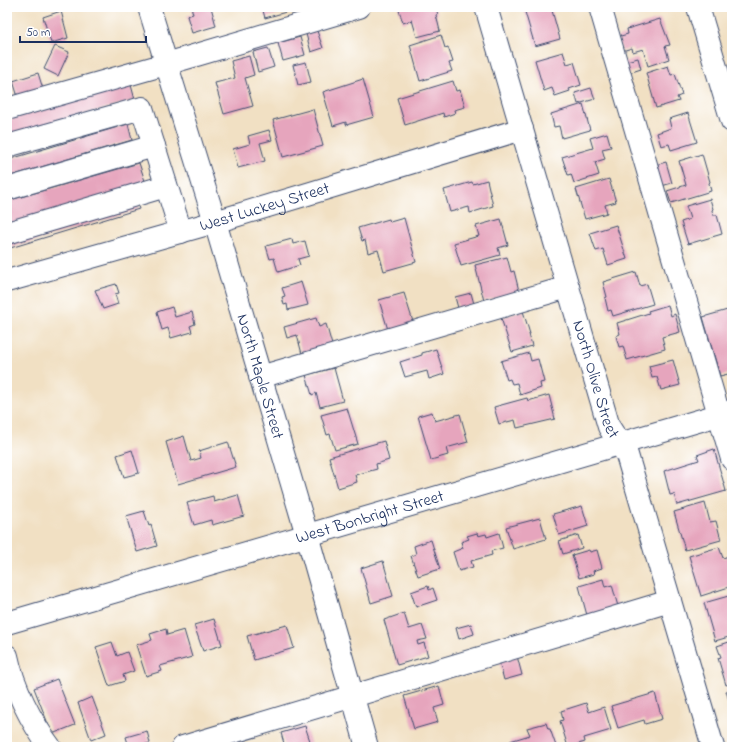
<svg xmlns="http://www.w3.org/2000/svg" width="739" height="754" viewBox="0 0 739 754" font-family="'Indie Flower',sans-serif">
  <rect width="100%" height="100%" fill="#fff"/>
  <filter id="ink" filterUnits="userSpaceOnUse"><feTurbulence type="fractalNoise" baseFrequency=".025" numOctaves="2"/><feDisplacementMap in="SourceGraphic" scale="8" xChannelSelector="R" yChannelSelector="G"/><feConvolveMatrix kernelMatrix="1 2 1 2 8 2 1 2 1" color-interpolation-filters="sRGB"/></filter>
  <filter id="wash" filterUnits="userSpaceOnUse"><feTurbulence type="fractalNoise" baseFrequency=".012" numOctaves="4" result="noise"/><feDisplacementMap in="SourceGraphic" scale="16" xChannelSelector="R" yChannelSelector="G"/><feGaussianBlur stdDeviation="0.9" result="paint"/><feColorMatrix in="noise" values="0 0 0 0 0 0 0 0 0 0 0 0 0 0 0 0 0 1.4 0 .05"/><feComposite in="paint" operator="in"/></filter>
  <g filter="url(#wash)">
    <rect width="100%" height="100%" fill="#f1e0c3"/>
    <g id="blocks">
      <g fill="#e6a5bd">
        <path d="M191,7h20l5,19 -24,7 -5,-17 6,-2z"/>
        <path d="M262,7h22l2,5 -21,6z"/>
        <path d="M398,7h37l3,7 -2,1 4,16 -23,6 -5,-17 -9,3z"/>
        <path d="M542,7h9l9,32 -25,7 -10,-34z"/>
        <path d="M61,11l7,27 -17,5 -8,-26z"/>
        <path d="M660,19l10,26 -5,1 4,13 -21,7 -5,-17 -10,3 -1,-4 -10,3 -5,-14 11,-3 -1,-5z"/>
        <path d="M317,31l6,17 -12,4 -5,-18z"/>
        <path d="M441,35l4,13 3,-1 5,15 -4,1 3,8 -32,10 -10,-36z"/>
        <path d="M300,37l5,18 -22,6 -5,-18z"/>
        <path d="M55,46l14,6 -11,24 -14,-7z"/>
        <path d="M268,48l6,19 -16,5 -5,-20z"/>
        <path d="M563,52l4,12 7,-2 7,23 -12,4 1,2 -15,5 -3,-8 -8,3 -9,-31z"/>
        <path d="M249,56l5,19 -9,3 8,28 -29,8 -9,-31 20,-5 -4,-17z"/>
        <path d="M638,58l3,11 -15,5 -4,-12z"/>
        <path d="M306,62l5,20 -13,3 -5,-20z"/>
        <path d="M668,66l3,9 4,-1 7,21 -5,2 2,4 -23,7 -10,-35z"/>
        <path d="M38,73l5,16 -25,8 -5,-16z"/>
        <path d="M363,79l11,38 -28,8v-3l-13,4 -10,-34z"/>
        <path d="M453,81l3,10 4,-1 5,17 -11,3 1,3 -11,4 -1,-4 -38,12 -8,-27z"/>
        <path d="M131,85l4,15 -128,36v-16z"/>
        <path d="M591,88l4,11 -17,5 -3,-11z"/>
        <path d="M583,104l7,26 -28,8 -3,-12 -5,1 -3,-13z"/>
        <path d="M313,109l10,37 -40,11 -10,-37z"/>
        <path d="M688,113l9,29 -26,8 -2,-6 -8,2 -4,-13 14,-5 -2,-9z"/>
        <path d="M128,124l4,16 -125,37v-17z"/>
        <path d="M269,130l3,10 -12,3 5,18 -27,7 -5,-19 17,-5 -2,-8z"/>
        <path d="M607,133l4,14 -9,2 3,10 -10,3 4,13 -25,8 -3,-9 -3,1 -6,-18 31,-9 -3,-10z"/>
        <path d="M702,154l8,28 -1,1 2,8 -40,12 -4,-12 19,-6 -7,-24z"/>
        <path d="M666,162l6,21 -14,4 -6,-21z"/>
        <path d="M139,163l7,21 -139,41v-24z"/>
        <path d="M609,179l7,23 -11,3 2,8 -22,6 -9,-30z"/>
        <path d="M487,180l6,26 -23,7 -1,-6 -19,5 -6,-22 28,-8 1,2z"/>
        <path d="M710,199l3,10 -1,1 1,5h4l5,19 -34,10 -7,-22 9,-3 -4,-13z"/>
        <path d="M136,201l3,8 -132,40v-10z"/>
        <path d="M404,218l12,44 -32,9 -6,-21 -10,3 -3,-13 -3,1 -4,-13 31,-9 1,3z"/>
        <path d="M501,219l7,26 -10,3 2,7 -39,11 -7,-23 25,-7 -3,-10z"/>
        <path d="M616,225l11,34 -19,6 -5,-16 -7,2 -6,-18z"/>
        <path d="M292,239l1,5 12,-3 4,15 -11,3 2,6 -22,7 -4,-14 -4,1 -4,-13z"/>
        <path d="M507,257l4,15 3,-1 5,20 -35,10 -9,-36z"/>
        <path d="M636,272l4,14 7,-2 6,20 -40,12 -2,-6 -3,1 -3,-13 2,-1 -4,-15z"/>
        <path d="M301,282l7,23 -20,5 -1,-6 -3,1 -2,-8 3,-1 -3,-8z"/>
        <path d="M116,284l3,9 -4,1 3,10 -15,5 -8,-19z"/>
        <path d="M404,293l10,32 -25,8 -10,-33z"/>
        <path d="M471,293l3,11 -16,4 -3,-11z"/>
        <path d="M668,305l3,11 4,-2 5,18 -18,5 3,12 -38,11 -4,-14 -4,1 -3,-11 4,-2 -3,-11 32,-10 -1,-2z"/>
        <path d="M172,307l3,10 17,-5 3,12 -5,2 2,6 -21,6 -3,-10 -6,2 -5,-18z"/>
        <path d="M731,309l1,4v60l-12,3 -17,-59z"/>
        <path d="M523,311l7,23h-1l3,12 -20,6 -11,-34z"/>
        <path d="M316,318l3,9 7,-3 6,21 -30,9 -5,-19 -10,3 -3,-11z"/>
        <path d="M436,349l8,25 -15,5 -2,-8 -22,6 -5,-15 22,-7v-2z"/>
        <path d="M529,353l2,8 7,-2 6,23 -4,1 1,5 -21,7 -3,-12 -5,1 -2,-5 -3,1 -6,-19z"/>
        <path d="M673,360l7,25 -19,5 -4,-13 -5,1 -3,-12z"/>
        <path d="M334,368l9,33 -23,6 -4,-14 -4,2 -6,-20z"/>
        <path d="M549,395l6,24 -38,9 -2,-8 -16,4 -5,-17 33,-9 1,3z"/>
        <path d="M347,408l11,36 -23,6 -5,-16 -3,1 -6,-20z"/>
        <path d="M432,412l3,9 25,-7 8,28 -22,6 2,7 -17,5 -13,-44z"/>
        <path d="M184,436l7,25 10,-3 -2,-7 29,-9 8,25 -58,17 -12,-42z"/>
        <path d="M384,441l5,19 -13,4 1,5 -22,6 2,7 -19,6 -9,-31z"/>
        <path d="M714,449l12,42 -49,14 -3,-11 -4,1 -6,-24 35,-11 -2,-5z"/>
        <path d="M132,450l7,23 -15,4 -7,-22z"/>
        <path d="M238,495l6,21 -32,9 -1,-5 -17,5 -7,-22 26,-7 1,6z"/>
        <path d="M705,503l5,19 6,-1 5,19 -36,10 -11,-38z"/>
        <path d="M582,506l6,20 -29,9 -6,-21z"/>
        <path d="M144,511l5,15 2,-1 6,21 -20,6 -11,-36z"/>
        <path d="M540,518l6,21 -33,10 -7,-22z"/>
        <path d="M477,533l1,3 8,-2 1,3 12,-4 4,15 -12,3 1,4 -21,6 2,6 -14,4 -6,-19 10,-4 -2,-6 8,-3 -2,-3z"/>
        <path d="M578,535l4,13 -19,6 -4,-13z"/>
        <path d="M431,540l9,29 -22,7 -7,-20 5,-2 -2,-8z"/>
        <path d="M719,547l4,11 8,-3 1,25 -2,1 2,5 -31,10 -12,-40z"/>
        <path d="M589,550l1,2 7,-2 5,18 -9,3 1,3 -15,4 -7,-23z"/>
        <path d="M383,561l10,35 -22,7 -10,-35z"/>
        <path d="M603,579l2,8 7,-2 7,25 -31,9 -9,-33z"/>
        <path d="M428,586l1,4 4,-2 4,12 -21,7 -5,-15z"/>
        <path d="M732,595v41l-17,5 -11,-38z"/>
        <path d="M404,613l5,16 13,-4 5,14 -10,2 1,4 6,-2 4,13 -31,9 -13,-45z"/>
        <path d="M214,619l8,26 -19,6 -9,-26z"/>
        <path d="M471,624l3,10 -15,5 -3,-11z"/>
        <path d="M287,625l7,23 -40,12 -7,-24z"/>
        <path d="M166,629l1,6 17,-5 8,27 -32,9 2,5 -16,5 -10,-31 16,-5 -2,-6z"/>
        <path d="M732,641v42l-6,2 -8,-27 3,-1 -4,-11z"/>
        <path d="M112,642l5,14 10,-4 7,19 -11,4 2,6 -16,5 -13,-39z"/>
        <path d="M517,656l5,19 -18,5 -5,-19z"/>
        <path d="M57,679l18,46 -23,9 -18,-46z"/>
        <path d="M439,686l5,19 -10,3 4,14 -24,7 -10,-33z"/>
        <path d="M732,690v20l-6,-19z"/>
        <path d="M655,693l7,26 -17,5 -1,-4 -26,8 -7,-22z"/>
        <path d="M92,697l14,37 -15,6 -13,-37z"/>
        <path d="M586,703l3,9 15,-5 7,23 -27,8 1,4 -17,5 -8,-26 3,-1 -2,-9z"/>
        <path d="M546,723l2,6h2l6,17 -5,1h-39l-2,-6 20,-6 -3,-7z"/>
        <path d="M305,726l7,21h-27l-4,-14z"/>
        <path d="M147,731l3,12 -14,4h-7l-3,-10z"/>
      </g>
    </g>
  </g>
  <g filter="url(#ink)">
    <use href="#blocks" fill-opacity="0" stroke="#3b4a6d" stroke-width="1"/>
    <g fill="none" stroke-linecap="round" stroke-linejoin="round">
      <defs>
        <g id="minor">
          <path id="s1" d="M149,7l66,215 92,313 60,212"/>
          <path id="s2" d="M486,7l123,420 18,28 86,292"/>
          <path d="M600,7l132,452"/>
          <path d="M698,7l34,114"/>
          <path d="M7,109l159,-45 193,-57"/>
          <path d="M7,146l135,-38 39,124"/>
          <path d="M7,189l147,-43"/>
          <path d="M7,233l159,-47"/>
          <path id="s3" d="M7,281l208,-59 307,-93"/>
          <path d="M260,377l308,-90"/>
          <path id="s4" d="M7,623l725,-212"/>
          <path d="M7,656c6,30 24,66 43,91"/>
          <path d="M183,747l487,-146"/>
        </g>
      </defs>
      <use href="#minor" stroke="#3b4a6d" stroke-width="24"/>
      <use href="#minor" stroke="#fff" stroke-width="22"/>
    </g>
  </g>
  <g text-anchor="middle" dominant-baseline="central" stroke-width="3" stroke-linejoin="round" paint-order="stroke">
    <g font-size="17" fill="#1b2f5e" stroke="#fff">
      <text stroke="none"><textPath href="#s3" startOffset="268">West Luckey Street</textPath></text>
      <text stroke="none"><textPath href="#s1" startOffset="386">North Maple Street</textPath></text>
      <text stroke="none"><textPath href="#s2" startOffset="388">North Olive Street</textPath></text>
      <text stroke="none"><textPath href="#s4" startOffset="378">West Bonbright Street</textPath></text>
    </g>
  </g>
  <rect width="739" height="754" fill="none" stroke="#fff" stroke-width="24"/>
  <path d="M20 36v6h126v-6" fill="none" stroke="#1b2f5e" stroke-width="2"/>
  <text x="26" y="36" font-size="12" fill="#1b2f5e" stroke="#ffffff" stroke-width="3" paint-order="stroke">50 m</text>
</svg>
